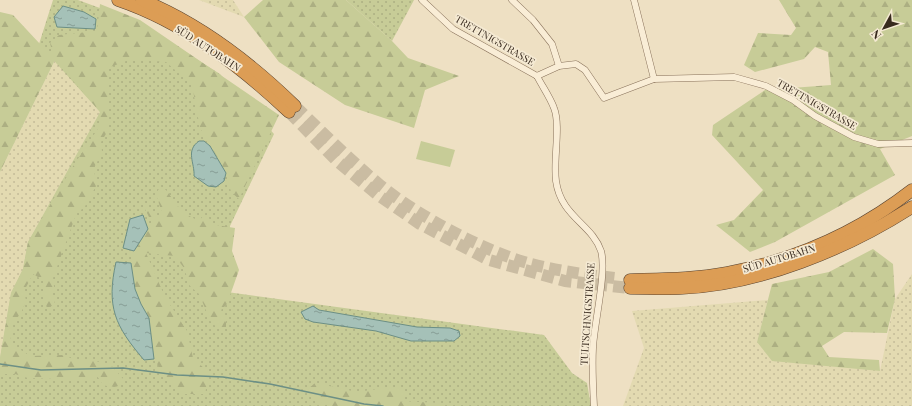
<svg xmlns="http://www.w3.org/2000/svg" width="912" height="406" viewBox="0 0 912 406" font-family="'Playfair Display',serif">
  <defs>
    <pattern id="farmland-dots" width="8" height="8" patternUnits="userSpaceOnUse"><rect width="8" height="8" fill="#e3dab1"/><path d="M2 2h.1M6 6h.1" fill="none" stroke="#c4bb98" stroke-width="1.8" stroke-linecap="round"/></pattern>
    <pattern id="grass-dots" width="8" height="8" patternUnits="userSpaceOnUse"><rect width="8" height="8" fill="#c7cc97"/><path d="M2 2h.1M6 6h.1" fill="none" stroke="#acaf82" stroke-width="1.8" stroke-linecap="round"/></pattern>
    <pattern id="forest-firs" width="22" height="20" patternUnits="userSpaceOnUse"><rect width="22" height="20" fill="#c7cc97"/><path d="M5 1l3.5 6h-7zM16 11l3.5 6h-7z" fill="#acaf82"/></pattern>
    <pattern id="water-ripples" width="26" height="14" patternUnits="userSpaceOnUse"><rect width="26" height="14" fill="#a5c1b8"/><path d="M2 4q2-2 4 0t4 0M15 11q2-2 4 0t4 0" fill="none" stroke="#879d95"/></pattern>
  </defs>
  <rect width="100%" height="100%" fill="#eee0c3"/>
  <g fill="url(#farmland-dots)">
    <path d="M199,0h34l11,17z"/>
    <path d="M55,60l45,52 -72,130 -5,27 -12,24 -11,65v-186z"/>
    <path d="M912,274v132h-289l21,-58 -12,-37 136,-11 -11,42 123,29 15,-72z"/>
  </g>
  <g fill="url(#grass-dots)">
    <path d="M53,0h25l60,22 82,52 54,60 -44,92 -3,66 317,43 28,38 15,10 4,23h-591v-48l11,-65 12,-24 5,-27 72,-130 -61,-68z"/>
    <path d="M346,0h68l-22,41z"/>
  </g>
  <g fill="url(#forest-firs)">
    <path d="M263,0h83l46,41 16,17 51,18 -34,14 -11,38 -69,-23 -66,-43 -35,-45z"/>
    <path d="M779,0h133v136l-32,13 15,26 -120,67 -25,10 -34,-27 18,-5 29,-30 -51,-55 1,-10 52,-35 66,-5 -3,-33 -13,-5 -11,12 -49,13 -11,-7 14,-32 33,2 5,-7z"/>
    <path d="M100,4l40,16 139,95 -40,84 -8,-7 -5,-20 -26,-44 -8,-43 -26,-23 -35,-3 -23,9 1,61 -8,13 1,10 -8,16 2,18 -12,22 -7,4 -24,66 1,9 -3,10 4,3 -1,5 -7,3 -4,-12 2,-8 -2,-8 -10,-6 -9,17 2,10 -5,12 -8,10 -3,20 20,13 33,-1 15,6 7,-2 25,5 14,16c-5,9 -11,7 -21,5l-6,-9 -8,4 -61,-2 -13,-4h-15v-16l11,-65 12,-24 5,-27 44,-74 27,-41 1,-15 -45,-52 -55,112v-160l13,3 41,44 -4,-16 9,-8 38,-4z"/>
    <path d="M160,187l6,3 17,23 16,8 5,-6 5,3 1,6 25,4 -3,23 7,19 -12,34 -6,6 5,9v8l-6,3 -9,-8 -12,-28 -9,-8 -6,-18 -9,-12 -29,-3 19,44 22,34 6,27 16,15 -4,21h-21l-16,-12 -14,-23 -5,-41 -8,-14 -6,-15 -4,-26 2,-10 19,-30 -8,-16 3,-1 11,13 4,-6 -6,-19z"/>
    <path d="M873,249l20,15 2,35 -8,34 -43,-1 -22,14 7,11 50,3 1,11 -108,-10 -15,-19 15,-58 57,-12z"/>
    <path d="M315,383l42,9 35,-5 10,3 2,5 -5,6 41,2 2,3h-112l-17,-6 -5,-11z"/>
  </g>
  <path fill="#c7cc97" d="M421,141l34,9 -5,17 -34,-8z"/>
  <g fill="url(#water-ripples)" stroke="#6c8f85">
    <path d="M63,6l21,6 12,7 -1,10 -38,-2 -3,-10z"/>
    <path d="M199,141h5l6,5 16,27 -2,8 -8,6 -8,-1 -14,-10c1,-13 -9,-25 5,-35z"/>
    <path d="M143,215l5,14 -14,22 -11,-3 7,-29z"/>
    <path d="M116,262l15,1 4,26 6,15 8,14 5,41 -10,1c-29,-34 -38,-53 -28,-98z"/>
    <path d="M313,306l6,4 98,17 33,1 9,3 1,5 -6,5h-43l-35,-10 -63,-9 -8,-3 -4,-7z"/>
  </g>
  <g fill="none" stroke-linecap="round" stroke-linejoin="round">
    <path stroke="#6c8f85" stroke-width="1.5" d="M0,364l41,6 82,-2 54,7 46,2 47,7 94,20 19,2"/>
    <g stroke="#cabca2" stroke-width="12" stroke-dasharray="12 6" stroke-linecap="butt">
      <path d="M295,106c28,27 56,55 86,80 37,30 104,66 150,78 28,7 56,11 84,14"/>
      <path d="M289,112l48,49 41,34 42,29 69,36 76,21 65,7"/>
    </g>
    <defs>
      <g id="street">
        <path d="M422,0l31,29 84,47"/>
        <path d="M512,0l21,20 19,24 7,22"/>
        <path d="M634,0l20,79"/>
        <path d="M537,76l22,-10 17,-2 9,6 19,28 50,-19 80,-2 32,9 27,14 22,16 39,21 24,7 34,-1"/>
        <path d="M537,76c5,10 13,21 17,32 7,18 -1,52 2,73 5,36 36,43 45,70 6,21 -7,73 -8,97 -1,19 0,39 1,58"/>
      </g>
      <g id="highway">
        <path d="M118,0c65,22 121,65 171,112"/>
        <path d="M142,0c59,24 108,62 153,106"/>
        <path d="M630,280c33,-1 65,-1 97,-7 68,-13 131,-41 185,-83"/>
        <path d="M630,288c17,0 35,1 52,0 77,-3 165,-39 230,-81"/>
      </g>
    </defs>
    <use href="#street" stroke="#88715a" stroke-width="7"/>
    <use href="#highway" stroke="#56402e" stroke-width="13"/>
    <use href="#street" stroke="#f9edd6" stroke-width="6"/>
    <use href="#highway" stroke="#dc9d55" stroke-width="12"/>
  </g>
  <g text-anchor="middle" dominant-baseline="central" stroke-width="3.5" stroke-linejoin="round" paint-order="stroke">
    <g font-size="10" fill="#382a1e" stroke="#f5ead3">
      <text transform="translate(495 40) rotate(30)">TRETTNIGSTRASSE</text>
      <text transform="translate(208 48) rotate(33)">SÜD AUTOBAHN</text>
      <text transform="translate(817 104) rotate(30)">TRETTNIGSTRASSE</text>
      <text transform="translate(779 258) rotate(-17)">SÜD AUTOBAHN</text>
      <text transform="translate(587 314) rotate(-86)">TULTSCHNIGSTRASSE</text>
    </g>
  </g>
  <g transform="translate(884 28) rotate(230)" stroke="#f5ead3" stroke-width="3" paint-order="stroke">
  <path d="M0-3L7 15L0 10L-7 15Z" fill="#382a1e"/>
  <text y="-6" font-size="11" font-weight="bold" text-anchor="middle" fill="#382a1e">N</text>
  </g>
</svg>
